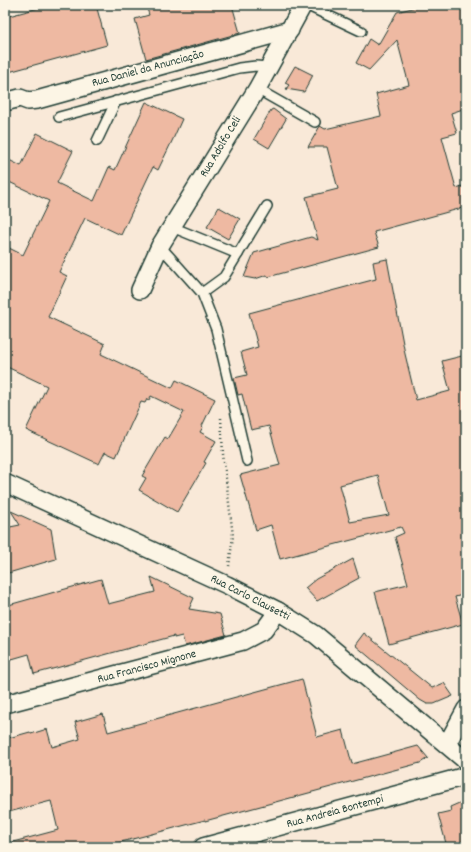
<svg xmlns="http://www.w3.org/2000/svg" width="471" height="852" viewBox="0 0 471 852" font-family="Dekko,sans-serif">
  <rect width="100%" height="100%" fill="#f9e9d8"/>
  <filter id="ink" filterUnits="userSpaceOnUse"><feTurbulence type="fractalNoise" baseFrequency=".025" numOctaves="2"/><feDisplacementMap in="SourceGraphic" scale="8" xChannelSelector="R" yChannelSelector="G"/><feConvolveMatrix kernelMatrix="1 2 1 2 8 2 1 2 1" color-interpolation-filters="sRGB"/></filter>
  <g filter="url(#ink)">
    <g fill="#eeb9a2" stroke="#1f3d34" fill-rule="evenodd">
      <path d="M50,5h46l11,40 -102,28v-56z"/>
      <path d="M146,5h86l8,28 -94,26 -11,-40 14,-4z"/>
      <path d="M423,5h43v103l-15,5 6,20 -15,4 14,51 10,-3v22l-92,25 5,15 -111,30 -1,-2 -12,4 -11,-2 10,-24 57,-16 7,3 -12,-43 32,-8 -11,-42h-19l12,-21 5,3 56,-13 -5,-22 33,-9 -12,-45 -28,30 -13,-7 13,-24 9,6 19,-33z"/>
      <path d="M295,66l18,9 -9,17 -18,-3 3,-4 -4,-2z"/>
      <path d="M146,102l36,17 -8,18 -16,33 -5,-3 -32,68 -36,-17 -26,54 8,4 -19,41 57,27 -4,10 71,34 4,-8 39,19 -13,27 1,1 -3,5 16,9 -12,21 2,1 -29,49 -38,-22 7,-12 -4,-2 23,-39 3,2 16,-27 -33,-16 -2,4 -2,-1 -2,4 -4,-1 -25,55 -11,-5 -6,12 -73,-34 21,-44 -42,-20v-120l18,9 26,-54 -44,-21v-22l16,8 16,-33 36,18 -16,32 37,18 15,-34 6,3z"/>
      <path d="M273,109l13,10 -17,29 -15,-9 17,-29z"/>
      <path d="M219,207l21,12 -12,20 -21,-12z"/>
      <path d="M387,259l18,95 11,46 34,-9 -8,-30 24,-6v239l-11,3 8,27 -74,20 -14,-52 33,-8 -13,-47 9,-4 -3,-6 -121,32 -9,-34 -15,5 -16,-55 40,-10 -11,-39 -18,4 -9,-36 -4,1 -4,-17 13,-3 -6,-23 17,-5 -9,-34 127,-34 -3,-17zM378,475l11,40 -39,7 -10,-37z"/>
      <path d="M11,511l40,18 5,30 -51,15v-46l15,-3z"/>
      <path d="M353,559l6,19 -42,23 -12,-13 11,-9z"/>
      <path d="M151,577l43,21 -5,11 31,5 6,21 -41,11 -3,-10 -8,2v-2l-140,38 -5,-20 -24,7v-55l96,-27 7,25 47,-12z"/>
      <path d="M364,633l68,55 12,-5 9,13 -19,8h-7l-7,-4 -65,-55z"/>
      <path d="M302,679l15,58 26,-7 9,34 66,-18 10,12 -8,5 -215,58v-1l-103,27h-89v-5l45,-12 -7,-29 -46,12v-74l25,-7 1,2 16,-5 5,18 28,-8 -5,-17 28,-8 5,18z"/>
      <path d="M466,800v47h-19l-9,-33 13,-3 -1,-4z"/>
    </g>
    <g fill="none" stroke-linecap="round" stroke-linejoin="round">
      <defs>
        <g id="service">
          <path d="M306,5l55,26"/>
          <path d="M257,89l58,33"/>
          <path d="M59,117l180,-49 17,-2 13,1"/>
          <path d="M97,141l19,-40"/>
          <path d="M172,227l66,27"/>
          <path d="M160,246l42,47 14,36 31,132"/>
          <path d="M202,293l22,-16 43,-71"/>
        </g>
        <g id="minor">
          <path d="M5,102l15,-4 8,3 9,-1 253,-70"/>
          <path d="M140,290l20,-44 97,-157 46,-84"/>
          <path d="M5,483l222,102 51,26 38,24 150,126"/>
          <path d="M5,704l238,-63 21,-11 14,-19"/>
          <path d="M447,744l19,-35"/>
          <path d="M203,847l263,-71"/>
        </g>
      </defs>
      <use href="#service" stroke="#1f3d34" stroke-width="12"/>
      <use href="#minor" stroke="#1f3d34" stroke-width="20"/>
      <path stroke="#1f3d34" stroke-width="2.5" stroke-dasharray="1 3" stroke-linecap="butt" d="M221,418l2,36 10,82 -4,30"/>
      <use href="#service" stroke="#fcf5e5" stroke-width="9"/>
      <use href="#minor" stroke="#fcf5e5" stroke-width="17"/>
    </g>
  </g>
  <g text-anchor="middle" dominant-baseline="central" stroke-width="4" stroke-linejoin="round" paint-order="stroke">
    <g font-size="12" fill="#1f3d34" stroke="#fcf5e5">
      <text transform="translate(148 69) rotate(-15)">Rua Daniel da Anunciação</text>
      <text transform="translate(221 147) rotate(-59)">Rua Adolfo Celi</text>
      <text transform="translate(250 598) rotate(27)">Rua Carlo Clausetti</text>
      <text transform="translate(147 667) rotate(-15)">Rua Francisco Mignone</text>
      <text transform="translate(335 812) rotate(-15)">Rua Andreia Bontempi</text>
    </g>
  </g>
  <rect width="471" height="852" fill="none" stroke="#fcf5e5" stroke-width="20"/>
  <rect x="10" y="10" width="451" height="832" fill="none" stroke="#1f3d34" stroke-width="1.5" filter="url(#ink)"/>
</svg>
